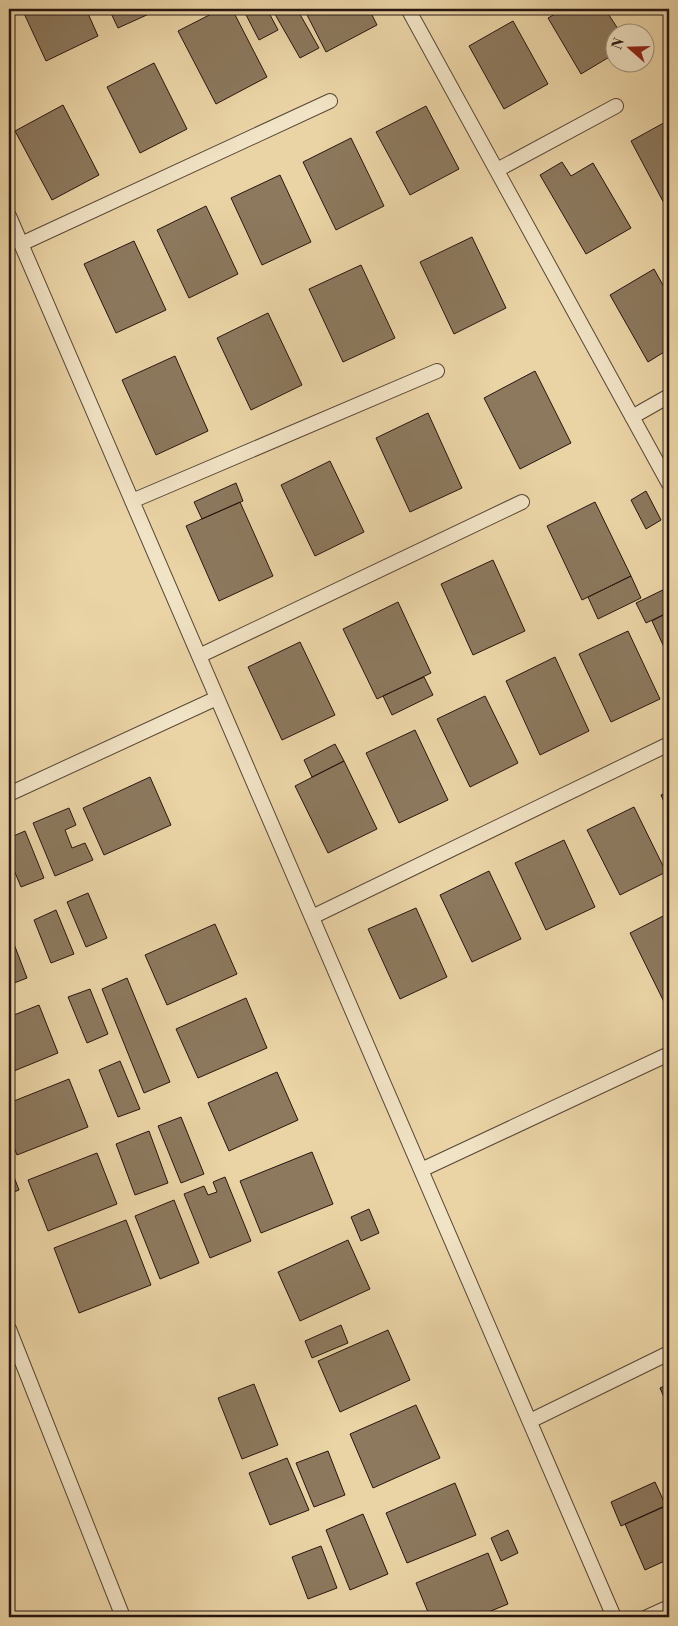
<svg xmlns="http://www.w3.org/2000/svg" width="678" height="1626" font-family="'Libre Bodoni',serif">
  <style>
    .building { fill: #8c795e; stroke: #271610 }
    .lines { fill: none; stroke-linecap: round; stroke-linejoin: round }
    .lane-casing { stroke: #584636; stroke-width: 16 }
    .lane { stroke: #f1e3c5; stroke-width: 14 }
  </style>
  <rect width="100%" height="100%" fill="#ead4a6"/>
  <filter id="stains"><feTurbulence type="fractalNoise" baseFrequency=".004" numOctaves="4"/><feColorMatrix values="0 0 0 0 .2 0 0 0 0 .09 0 0 0 0 .02 0 0 0 .5 -.17"/></filter>
  <radialGradient id="worn" r=".72"><stop offset=".6" stop-color="#630" stop-opacity="0"/><stop offset="1" stop-color="#630" stop-opacity=".3"/></radialGradient>
  <path class="building" d="M22,9h64l12,27 -52,25z
    M109,9h51l-42,19z
    M221,9h11l35,68 -51,27 -38,-73z
    M243,9h24l11,21 -19,10z
    M272,9h25l22,39 -19,10z
    M304,9h65l8,16 -51,27z
    M543,9h14l-10,6z
    M564,9h41l15,23h-4v21l-35,21 -33,-56z
    M513,21l35,63 -44,25 -35,-63z
    M154,63l33,66 -47,24 -33,-66z
    M63,105l36,70 -47,25 -37,-69z
    M426,106l33,63 -49,26 -34,-63z
    M669,120v85l-3,2 -35,-66z
    M351,138l33,68 -48,24 -33,-68z
    M562,162l9,14 22,-13 38,65 -45,26 -46,-79z
    M280,175l31,67 -49,23 -31,-67z
    M206,206l32,68 -49,24 -32,-68z
    M472,237l34,71 -52,26 -34,-72z
    M134,241l32,69 -50,23 -32,-69z
    M361,265l34,73 -52,24 -34,-73z
    M654,269l15,27v53l-21,13 -38,-67z
    M268,313l34,72 -51,25 -34,-72z
    M175,356l33,75 -52,24 -34,-75z
    M535,371l36,72 -51,26 -36,-71z
    M428,413l34,75 -52,24 -34,-74z
    M330,461l34,71 -49,24 -34,-71z
    M236,483l7,18 -41,18 -8,-17z
    M646,491l15,29 -15,9 -15,-29z
    M240,502l33,74 -54,25 -33,-75z
    M595,502l36,74 -49,24 -35,-74z
    M493,560l32,71 -52,24 -32,-71z
    M631,576l10,22 -43,21 -10,-22z
    M669,587v25l-23,11 -10,-20z
    M398,602l33,71 -54,26 -34,-70z
    M669,612v46l-17,-37z
    M628,631l32,68 -49,23 -32,-68z
    M300,642l35,73 -53,25 -34,-73z
    M555,657l34,74 -49,24 -34,-74z
    M424,677l9,18 -41,20 -9,-19z
    M485,696l33,67 -48,24 -33,-68z
    M415,730l33,70 -49,23 -33,-70z
    M335,744l9,17 -32,16 -8,-17z
    M344,761l33,68 -49,24 -33,-67z
    M150,777l21,48 -67,30 -21,-47z
    M669,791v22l-8,-18z
    M634,807l32,65 -46,23 -33,-65z
    M69,808l7,17 -11,5 7,18 13,-5 8,17 -38,16 -22,-53z
    M25,831l19,47 -23,9 -12,-29v-20z
    M564,840l31,67 -49,23 -31,-67z
    M489,871l32,68 -49,23 -32,-67z
    M88,893l19,45 -21,9 -19,-45z
    M416,908l31,69 -47,22 -32,-70z
    M56,910l18,44 -23,9 -17,-43z
    M669,913v91l-3,2 -36,-73z
    M215,924l22,50 -70,31 -22,-50z
    M9,931l18,47 -18,7z
    M127,978l43,104 -26,11 -42,-104z
    M90,989l18,45 -21,9 -19,-46z
    M246,998l21,50 -69,30 -22,-49z
    M39,1005l19,48 -49,20v-56z
    M120,1061l20,48 -22,8 -19,-47z
    M277,1072l21,48 -69,31 -21,-48z
    M69,1079l19,48 -71,28 -8,-21v-31z
    M181,1117l23,57 -23,9 -23,-57z
    M149,1131l19,52 -33,12 -19,-51z
    M312,1152l21,52 -72,29 -21,-52z
    M97,1153l20,51 -69,27 -20,-51z
    M9,1164l10,26 -10,4z
    M225,1177l26,64 -41,17 -26,-64 20,-8 4,9 9,-3 -4,-10z
    M174,1200l25,63 -39,16 -25,-63z
    M369,1209l10,24 -18,8 -10,-24z
    M126,1220l25,65 -72,28 -25,-65z
    M348,1240l22,49 -70,32 -22,-49z
    M341,1325l7,18 -36,15 -7,-17z
    M388,1330l22,50 -70,32 -22,-51z
    M254,1384l24,61 -36,14 -24,-61z
    M669,1384v25l-9,-21z
    M416,1405l24,53 -67,30 -23,-54z
    M328,1451l17,44 -31,12 -18,-44z
    M287,1458l22,52 -39,15 -21,-52z
    M655,1482l11,24 -45,20 -10,-24z
    M455,1483l21,52 -69,28 -21,-50z
    M669,1504v55l-24,11 -20,-46z
    M363,1514l25,60 -38,16 -24,-60z
    M508,1530l10,23 -17,8 -10,-23z
    M321,1546l16,42 -29,11 -16,-42z
    M488,1553l20,51 -32,13h-46l-14,-34z"/>
  <g class="lines">
    <defs>
      <path id="lane" d="M408,9l261,475
        M497,170l119,-64
        M9,216l605,1401
        M21,244l309,-143
        M632,417l37,-21
        M132,501l305,-130
        M199,656l323,-154
        M9,794l208,-96
        M312,917l357,-173
        M421,1170l248,-116
        M9,1329l114,288
        M530,1421l139,-68
        M647,1617l22,-10"/>
    </defs>
    <use href="#lane" class="lane-casing"/>
    <use href="#lane" class="lane"/>
  </g>
  <rect width="678" height="1626" fill="none" stroke="#ead4a6" stroke-width="30"/>
  <rect x="10" y="10" width="658" height="1606" fill="none" stroke="#271610" stroke-width="2.5"/>
  <rect x="15" y="15" width="648" height="1596" fill="none" stroke="#271610"/>
  <g transform="translate(630 48) rotate(290)"><circle r="24" fill="#f1e3c5" stroke="#a0917d"/>
  <path d="M0-4L9 19L0 12L-9 19Z" fill="#8f2418"/>
  <text y="-8" font-size="14" font-weight="bold" text-anchor="middle" fill="#271610">N</text>
  </g>
  <rect width="100%" height="100%" filter="url(#stains)"/>
  <rect width="100%" height="100%" fill="url(#worn)"/>
</svg>
